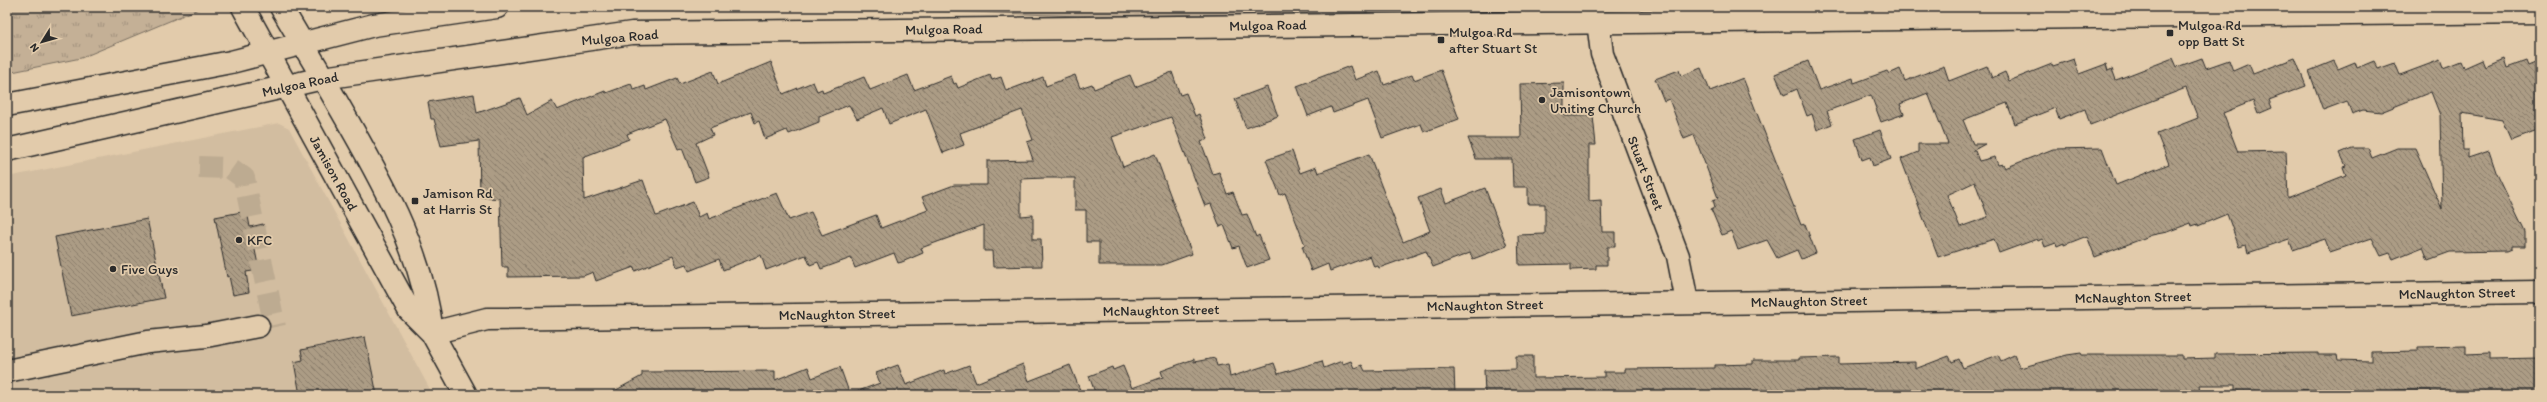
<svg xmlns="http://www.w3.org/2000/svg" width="2547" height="402" font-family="Itim,sans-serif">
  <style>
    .built { fill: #d2bda0 }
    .green { fill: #c4b096; stroke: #786e60 }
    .park { fill: url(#park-tufts); stroke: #786e60 }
    .building { fill: url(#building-back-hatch); stroke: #2b2b2b; fill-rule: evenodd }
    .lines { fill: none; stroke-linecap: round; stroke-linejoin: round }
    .minor-tunnel { stroke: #bdab91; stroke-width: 22; stroke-dasharray: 22 11; stroke-linecap: butt }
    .minor-casing { stroke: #2b2b2b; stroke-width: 25 }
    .major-casing { stroke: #2b2b2b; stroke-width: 25 }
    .minor { stroke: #e2cbab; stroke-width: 22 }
    .major { stroke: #e2cbab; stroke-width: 22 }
    .poi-dot { fill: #2b2b2b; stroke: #e2cbab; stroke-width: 1.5 }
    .labels { text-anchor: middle; stroke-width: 3.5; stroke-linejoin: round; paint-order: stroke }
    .street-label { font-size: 14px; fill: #2b2b2b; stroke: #e2cbab }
    .poi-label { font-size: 14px; fill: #2b2b2b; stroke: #e2cbab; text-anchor: start }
  </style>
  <defs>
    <pattern id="park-tufts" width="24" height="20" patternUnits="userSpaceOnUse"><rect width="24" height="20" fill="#c4b096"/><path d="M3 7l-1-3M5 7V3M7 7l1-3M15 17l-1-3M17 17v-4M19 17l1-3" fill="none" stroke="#9f8f7b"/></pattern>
    <pattern id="building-back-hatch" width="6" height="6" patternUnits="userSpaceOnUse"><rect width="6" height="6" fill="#ac9c85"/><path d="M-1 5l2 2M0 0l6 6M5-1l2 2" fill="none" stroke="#8c7f6d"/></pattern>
  </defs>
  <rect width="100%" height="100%" fill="#e2cbab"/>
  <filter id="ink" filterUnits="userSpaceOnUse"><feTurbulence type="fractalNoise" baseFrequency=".025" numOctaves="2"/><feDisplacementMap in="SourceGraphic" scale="8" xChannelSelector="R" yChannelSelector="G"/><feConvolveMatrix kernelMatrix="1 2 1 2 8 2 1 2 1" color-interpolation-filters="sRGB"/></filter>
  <g filter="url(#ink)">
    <path class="built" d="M279,123l10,5 144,267h-426v-218z"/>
    <path class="green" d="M909,7h501l1,6 -332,3 -162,-6z"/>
    <path class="park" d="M7,7h196l-122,51 -74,15z"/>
    <path class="building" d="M2173,58l4,9 25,-9 4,10 23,-8 4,11 16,-7 4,10 42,-16 11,28 -37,14 3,8 -14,6 -5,-13 -30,12 15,39 48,-1 2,47 58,-23 -3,-8 3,-1 -6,-13 12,-5h16l4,10 25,-10h18l27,61 -2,-94 -9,-23 -50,20 -18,-2 -11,4 -5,-13 -24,9 -14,-39 25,-10 4,8 17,-7 2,6 17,-7 4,8 17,-6 5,12 40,-15 3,8 18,-7 3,7 18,-8 3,7 19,-8 3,9 19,-7 2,5 12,-5v68l-29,11 -9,-20 -40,-7 1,37h5v8l21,-7 7,21 29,60v14h-13v3l-5,2 -57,1 -22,8 -5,-13 -30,12 -3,-6 -9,3 -9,-18 -42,14 -5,-13 -32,11 -4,-11 -41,14 -2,-8 -7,2 -12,-33 -29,12v-2l-6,2 -1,-3 -24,9 -15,3 -57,22 -8,-21 -23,9v-2l-7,3 -1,-3 -11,4 -3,-8 -4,2 -1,-2 -38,14 -5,-14 -56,18 -37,-98 17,-7v-8h30l-20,-51 -28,11 4,10 -23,8 -10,-27 -44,16 5,13 -15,6 -5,-16 -5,2 -10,-27 -13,6 -9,-21 33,-13 11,29 34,-12 1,5 33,-12 2,3 11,-5 5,12 39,-15 5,15 38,-15 5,12 13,-6 4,9 43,-17 1,2 21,-7 5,15 27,-10 2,7 4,-2 4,11zM2186,88l12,30 -41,16 12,30 -53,21 -14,-37 -49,1 -48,19 -2,-4 -5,1 -3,-8 -16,4 -4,-10h-3l13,-7h-12l-10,-24 44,-17 8,21 40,-16 4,11 26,-10 5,16zM1975,182l13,35 -28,10 -13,-32z
      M771,62l12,32 30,-12 4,9 5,-2 1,4 41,-16 6,13 38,-15 6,15 37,-14 3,8 2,-1 2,5 32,-13 2,5 9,-3 5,14 37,-14 3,9 29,-11 5,13 12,-4 2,5 36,-14 5,12 37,-15 8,23 6,-2 9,23 4,-2 9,25 -7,3 12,32 6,-2 8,22 6,-2 9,23 5,-1 9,23 3,-2 10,25 -22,8 -8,-22 -6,2 -9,-23 -4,2 -9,-23 -6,2 -34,-89 -59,20 11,30 32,-13 37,100 -30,11h-63v-23h-13v-32h-11v-32h-30l-24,1v37l12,-1v24h8l1,27 -49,1 -1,-16h-8v-26l-63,23 2,5 -21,9 -4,1 -4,-10 -39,15 -4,-10 -30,11 -3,-7 -8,3 -4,-10 -40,15 -5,-15 -38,15 -4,-11 -30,12 -3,-7 -9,3 -4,-11 -38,15 -1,-4 -38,14 -3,-9 -10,4 -75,1v-10h-6l-2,-68 -20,-2 -1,-56 -38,5 -7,-27h-3l-3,-17 46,-8 3,19 43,-15 7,17 25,-14 5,9 48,-19 1,2 25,-9 3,6 11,-4 1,4 31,-12 3,6 33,-13 5,13zM849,105l8,14 26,-11 6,16 37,-15 17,44 21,-8 -4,-12 62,-23 11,30 -6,2 6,18 -46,1v24h-33l-32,12 6,13 -47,18 -5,-13 -54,20 -11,-23 -22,8 -12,-27 -68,26 -2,-6 -8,4 -6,-15 -37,14 -13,-36 -59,20 -1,-43 46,-18 -2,-5 38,-15 13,30 4,-1 13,34 14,-5 -13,-34 17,-8 -3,-7 41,-16 4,11 4,-2 6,18 22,-9 2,4 30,-12v-5z
      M1350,66l5,14 24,-9 5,14 28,-10 2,5 27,-10 18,49 -35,13 -3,-8 -39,14 -14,-38 -35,13 -2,-6 -23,9 -11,-30z
      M1701,68l9,23 33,-13 58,147 4,-1 11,29 -15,6 -4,-9 -20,8 -10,-18 -29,10 -7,-19 -9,4 -11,-26 4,-2 -2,-7 5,-2 -24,-63 -10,4 -15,-40 -5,2 -9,-22 24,-9 2,6z
      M1564,83v33h29l3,29h-7v56l12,-1 1,32h13v15h-8v18h-11v4l-25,1v-6l-52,1 -1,-30 27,-1v-30h-17v-17h-15l-1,-28h-36l-8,-21h53l-1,-54z
      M1267,87l11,29 -32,12 -11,-29z
      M1880,130l11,29 -18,7 -3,-9 -8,3 -7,-21z
      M1292,151l8,22 16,-6 2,6 51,-19 34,88 27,-11 -12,-33 23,-9 5,14 39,-15 22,58 -34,13 -3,-6 -37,14 -7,-16 -47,17 -1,-2 -4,1 -4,-11 -40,15 -2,-7 -17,7 -9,-25 3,-1 -20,-52 -5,2 -14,-35z
      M247,211l3,16 13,-3 4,18 -13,3 5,25 -13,2 3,20 -16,3 -4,-19 -2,1 -12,-60z
      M147,219l17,79 -93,18 -16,-79z
      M365,337l12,58h-77l-6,-33 9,-2 -2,-10z
      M2466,346v8l24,-1v6l50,-1v37h-109v-5h-36v5h-56v-5h-37v5h-39v-3h-28v-7h-36l1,10h-54v-2l-68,2h-593l-1,-25 32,-1v-13h17v22l71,-1v-5h21v-3l90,-1v-3l38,-1v-4h46v-2l40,-1v7l76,-2v7l34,-13 3,6 7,-3 4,9 35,-13 3,6 13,-6 6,13 47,-13 14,-2 1,2h100v4l33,-1v-4l103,-1v2h19l1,5 33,1v-9l47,-1v-4z
      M1215,358l2,8 11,-2 2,13 44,-14 4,11 44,-13 2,7 18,-7 1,3 8,-3 3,7 8,-3 3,6 89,-2 1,26h-72l-1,-6 -16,6h-270l-7,-19 23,-9 1,3 10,-4 9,22 31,-11 -2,-6 33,-12v3z
      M1023,364l6,17 41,-16 12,30 -229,-2 27,-10 -4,-10 22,-8 8,20 38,-15 1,4 24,-9 7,18z
      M808,367l4,11 28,-11 10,28h-243l35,-19v-4l133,-1v9z"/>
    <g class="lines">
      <path class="minor-tunnel" d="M199,167l31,1 14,10 31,149"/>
      <defs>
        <path id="minor" d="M1598,21l4,33 76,202 9,46
          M323,78c45,79 99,163 109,255
          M287,87l122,223 23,23 34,62
          M432,333l55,-14 2053,-27
          M7,371l141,-29 58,-6 52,-10"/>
        <path id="major" d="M243,7l44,80
          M281,7l42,71
          M7,105l224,-43 143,-37 123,-18
          M7,150l316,-72 309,-45 1908,-21"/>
      </defs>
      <use href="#minor" class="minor-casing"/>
      <use href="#major" class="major-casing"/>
      <use href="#minor" class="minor"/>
      <use href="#major" class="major"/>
    </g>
  </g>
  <g class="poi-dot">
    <rect x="2166" y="29" width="8" height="8" rx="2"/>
    <rect x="1437" y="36" width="8" height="8" rx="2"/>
    <circle cx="1542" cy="100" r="4"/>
    <rect x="411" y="197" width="8" height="8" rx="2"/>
    <circle cx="239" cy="240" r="4"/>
    <circle cx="113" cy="269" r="4"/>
  </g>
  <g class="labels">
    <g class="street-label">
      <text transform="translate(1268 25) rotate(-1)" y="5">Mulgoa Road</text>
      <text transform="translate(944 29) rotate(-1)" y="5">Mulgoa Road</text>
      <text transform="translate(620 37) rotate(-5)" y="5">Mulgoa Road</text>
      <text transform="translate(300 84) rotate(-12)" y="5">Mulgoa Road</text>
      <text transform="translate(334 173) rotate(61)" y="5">Jamison Road</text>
      <text transform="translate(1646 173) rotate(69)" y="5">Stuart Street</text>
      <text transform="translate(2457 293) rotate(-1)" y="5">McNaughton Street</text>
      <text transform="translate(2133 297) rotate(-1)" y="5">McNaughton Street</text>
      <text transform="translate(1809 301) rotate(-1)" y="5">McNaughton Street</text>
      <text transform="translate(1485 305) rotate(-1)" y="5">McNaughton Street</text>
      <text transform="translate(1161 310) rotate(-1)" y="5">McNaughton Street</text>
      <text transform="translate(837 314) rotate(-1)" y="5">McNaughton Street</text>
    </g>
    <g class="poi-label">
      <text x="2178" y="30">Mulgoa Rd<tspan x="2178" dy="16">opp Batt St</tspan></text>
      <text x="1449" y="37">Mulgoa Rd<tspan x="1449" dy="16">after Stuart St</tspan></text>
      <text x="1550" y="97">Jamisontown<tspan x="1550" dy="16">Uniting Church</tspan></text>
      <text x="423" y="198">Jamison Rd<tspan x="423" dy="16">at Harris St</tspan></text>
      <text x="247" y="245">KFC</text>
      <text x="121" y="274">Five Guys</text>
    </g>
  </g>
  <rect width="2547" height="402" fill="none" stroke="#e2cbab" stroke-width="24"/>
  <rect x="12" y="12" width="2523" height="378" fill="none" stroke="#2b2b2b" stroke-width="1.5" filter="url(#ink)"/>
  <g transform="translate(42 42) rotate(233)" stroke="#e2cbab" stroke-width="3" paint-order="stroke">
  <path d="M0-3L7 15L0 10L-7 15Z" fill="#2b2b2b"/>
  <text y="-6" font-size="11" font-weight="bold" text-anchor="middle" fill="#2b2b2b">N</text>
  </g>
</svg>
